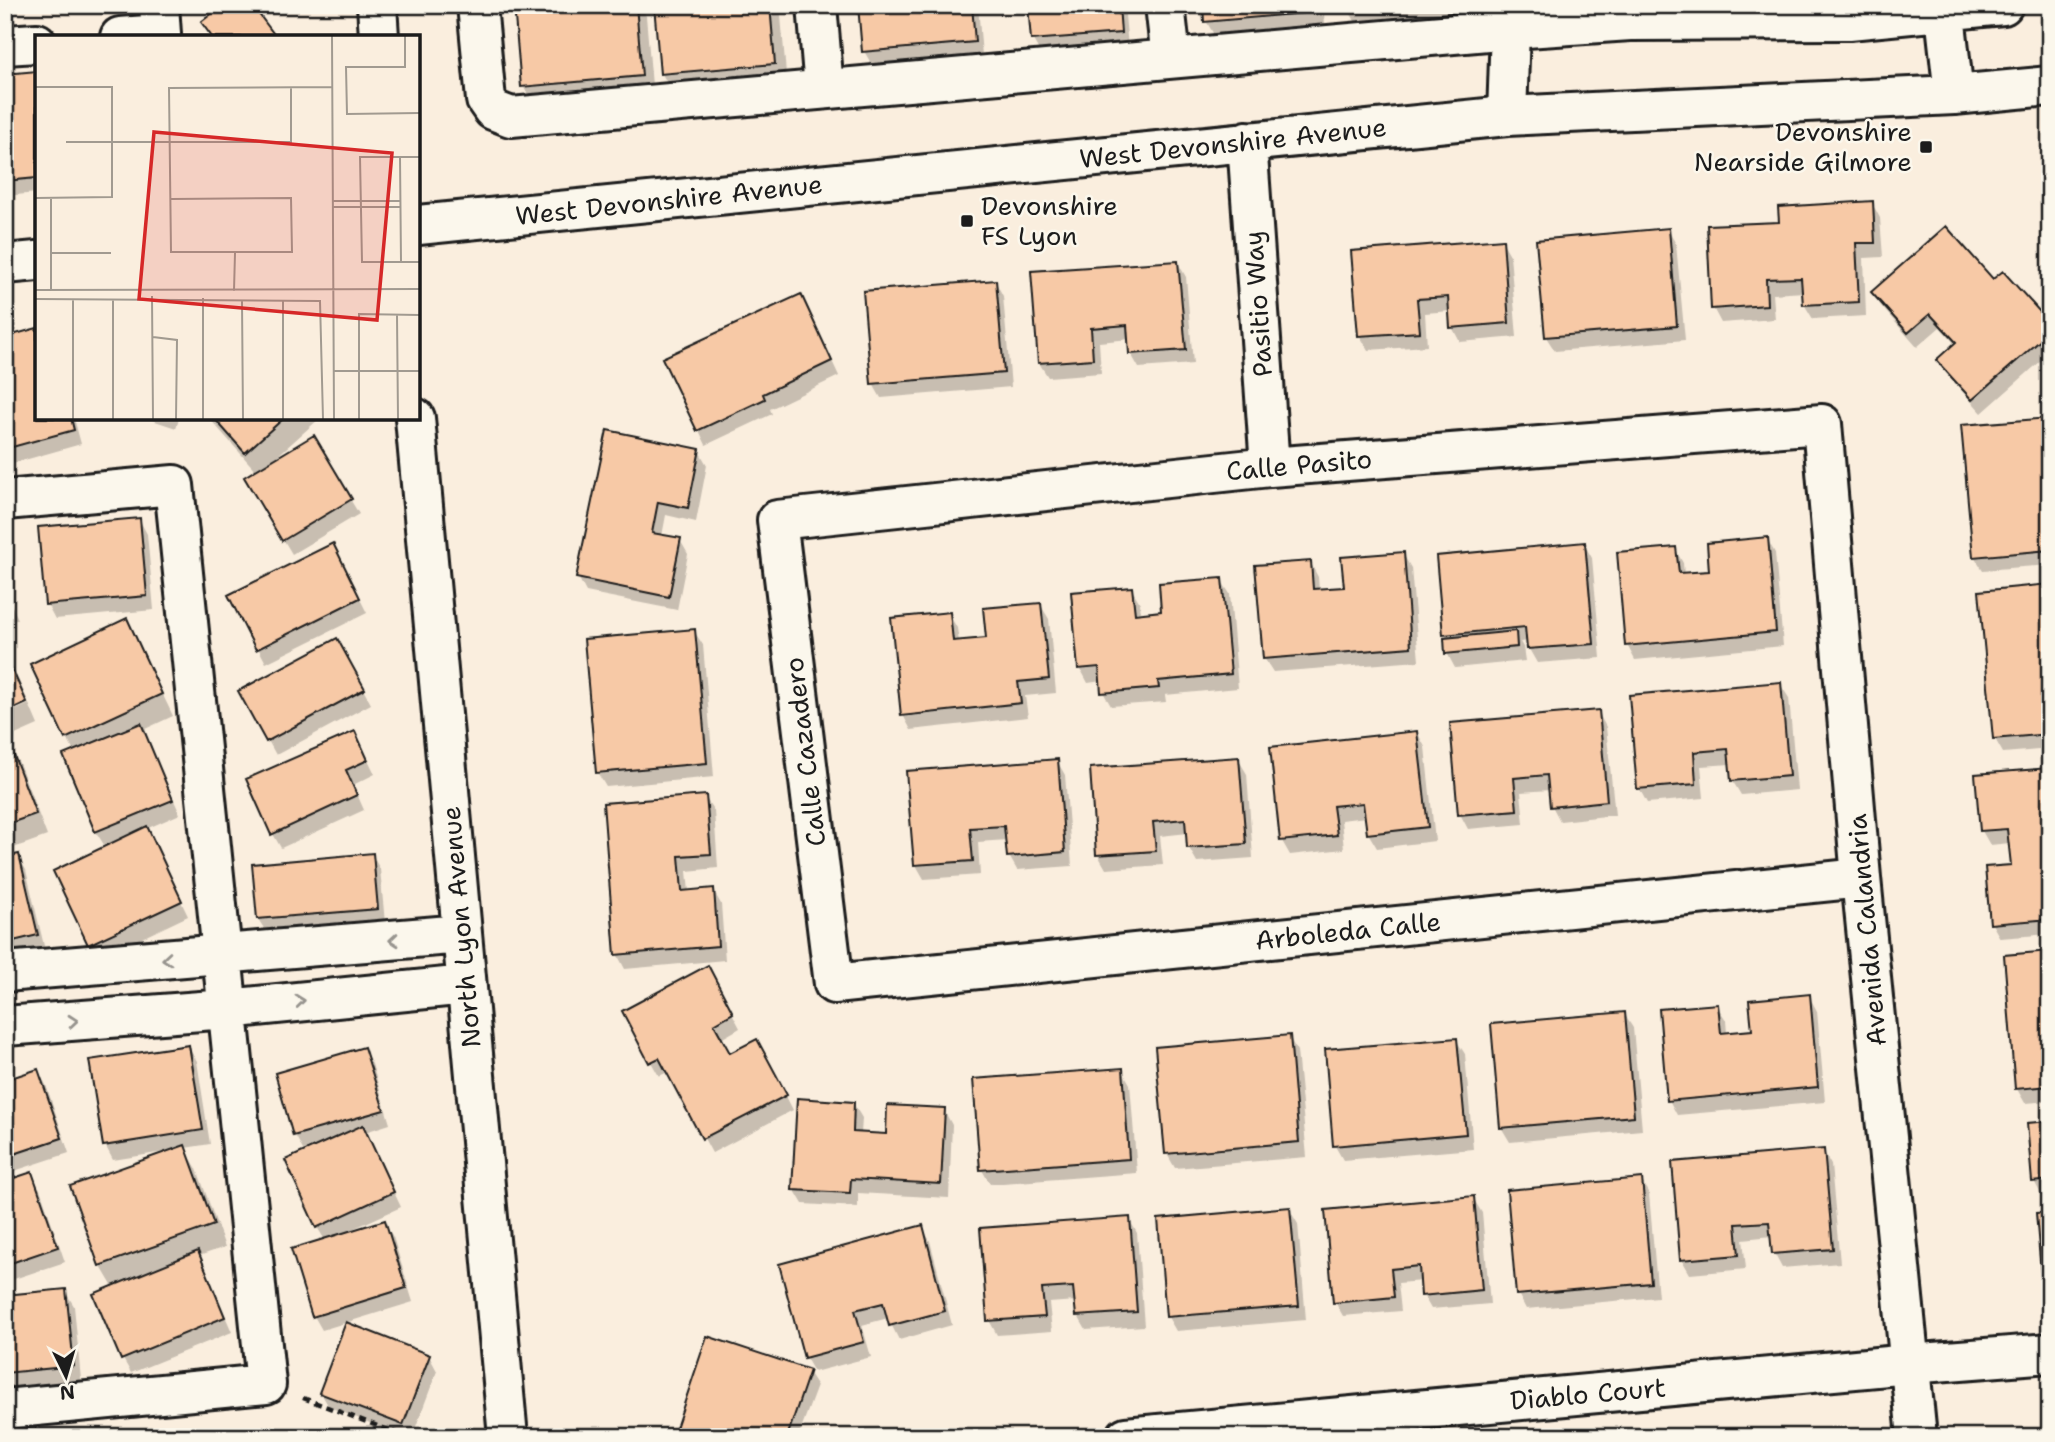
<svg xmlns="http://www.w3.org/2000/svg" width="2055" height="1442" font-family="'Shantell Sans',sans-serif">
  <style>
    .shadow { fill: #0003 }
    .building { fill: #f7c9a6; stroke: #1c1c1c; stroke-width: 2 }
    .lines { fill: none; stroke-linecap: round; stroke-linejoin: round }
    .minor-casing { stroke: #1c1c1c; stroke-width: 44 }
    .path { stroke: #1c1c1c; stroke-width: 4.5; stroke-dasharray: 7 5; stroke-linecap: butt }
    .minor { stroke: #fbf7ec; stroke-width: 38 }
    .oneway { stroke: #97948e }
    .poi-dot { fill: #1c1c1c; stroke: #fbf7ec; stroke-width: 2.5 }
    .labels { text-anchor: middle; stroke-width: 5; stroke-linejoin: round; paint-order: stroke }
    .poi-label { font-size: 26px; fill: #1c1c1c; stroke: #fbf7ec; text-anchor: end }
    .street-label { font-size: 26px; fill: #1c1c1c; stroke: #fbf7ec }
    .inset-road { fill: none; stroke: #a19a90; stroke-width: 2 }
    .view { fill: #d62828; fill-opacity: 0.15; stroke: #d62828; stroke-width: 3.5 }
    .inset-edge { fill: none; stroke: #1c1c1c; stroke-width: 3.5 }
  </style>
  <rect width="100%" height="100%" fill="#faeede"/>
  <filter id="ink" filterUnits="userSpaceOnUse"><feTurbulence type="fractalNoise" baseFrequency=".0143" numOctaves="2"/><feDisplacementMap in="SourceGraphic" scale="14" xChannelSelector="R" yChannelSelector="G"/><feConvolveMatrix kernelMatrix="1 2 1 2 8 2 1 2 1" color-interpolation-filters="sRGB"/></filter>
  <g filter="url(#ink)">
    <path class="shadow" d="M516,5h124l6,11 7,81 -118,10 -12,-21z
      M656,5h124l7,80 -113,10 -12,-21z
      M860,5h118l4,51 -110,9 -8,-14z
      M1030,5h94l4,42 -87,7 -8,-14z
      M1205,5h118l3,28 -107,10 -13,-22z
      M1346,5h129l1,14 -95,9 -3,-7 -22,2z
      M37,73v120l-32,3v-120z
      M1872,203l8,15 3,39 -19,1 2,58 -53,3 -9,-15v-12l-31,2 2,25 -54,4 -8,-15 67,-85z
      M1668,230l8,14 9,96 -130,11 -9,-14z
      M1502,241l8,14 7,82 -57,5 -8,-15 -1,-16 -26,2 2,33 -59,4 -8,-14 -7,-84z
      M1178,263l8,14 7,87 -54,4 -8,-14 -1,-15 -31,3 2,31 -53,4 -9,-14z
      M995,281l8,15 8,91 -130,11 -8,-14z
      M1993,282l57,44v27l-68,60 -35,-39 -9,-14 18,-15 -16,-18 -23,20 -35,-40 -9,-14z
      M809,311l30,65 -69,33 2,5 -66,31 -41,-86z
      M37,418h37l7,26 -67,19 -9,-16z
      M146,418h33l-3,10z
      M209,418h111l-45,40 1,2 37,-22 46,76 -67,40 -46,-77 10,-6z
      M2050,419v146l-67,5 -9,-14z
      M699,451l8,14 -11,57 -30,-7 -4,21 18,4 8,14 -11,56 -91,-18 -8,-15z
      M139,519l8,15 7,76 -99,9 -8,-15z
      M1767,539l8,14 8,93 -148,14 -8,-15 48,-96 8,14 1,12 27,-3z
      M1584,544l8,14 9,100 -64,5 -8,-14 -1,-8 -8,1 3,5 2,14 -70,7 -8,-15v-14l-2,-5z
      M1403,554l8,14 8,93 -146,11 -9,-14 46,-96 8,15 1,14 27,-2z
      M340,559l27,54 -101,50 -35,-67z
      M1221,580l9,14 8,94 -73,7 1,7 -55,4 -8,-14 -1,-11 -14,2 -8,-15 51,-80 9,15 1,12 22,-2z
      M2050,586v163l-47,4 -8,-14z
      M5,591l13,28 -13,5z
      M1040,604l9,15 7,74 -31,3 3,21 -117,13 -8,-15 46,-101 8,14 2,14 29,-3z
      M127,621l46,95 -30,14 37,84 -34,15 42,87 -90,43 -8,-15 16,-96 -10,-16 -31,-76 9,-4 -7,-14z
      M694,631l9,14 11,132 -108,10 -9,-15z
      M336,640l35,64 -95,51 -35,-64z
      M5,651l23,50 -23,10z
      M1780,684l9,14 8,92 -56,5 -9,-15 -1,-16 -30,2 3,32 -57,5 -8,-15z
      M29,704l9,21 -32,14 13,24 28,73 -42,15v-136z
      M1598,712l8,15 9,88 -55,6 -8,-15 -2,-16 -29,2 3,32 -56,5 -8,-15z
      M1417,732l8,15 10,94 -58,7 -9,-15 -2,-16 -25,3 3,29 -54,6 -8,-14 -10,-92z
      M362,747l13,27 -22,11 11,25 -83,38 -8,-14z
      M1238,759l9,15 6,84 -56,4 -8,-14 -1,-15 -28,3 3,29 -57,4 -8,-14z
      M1057,761l8,14 7,91 -55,4 -8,-14 -2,-16 -29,2 2,33 -56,4 -8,-14z
      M2050,769v165l-50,4 -8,-14 20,-58 -2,-23 -20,2 -8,-14z
      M705,797l9,14 4,57 -31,3 2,21 24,-2 8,14 4,56 -100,9 -8,-15z
      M372,855l8,14 5,54 -118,10 -9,-14z
      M18,856l8,14 19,80 -40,9v-100z
      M2050,953v148l-25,2 -8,-14z
      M716,982l24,46 -19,11 9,16h35l28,55 -81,43 -44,-81 -9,4 -8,-14z
      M1809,996l8,15 8,91 -148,13 -8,-15 48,-94 9,14 1,14 27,-2z
      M1624,1014l9,14 9,102 -132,12 -9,-15z
      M1289,1037l8,14 10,106 -132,11 -8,-14z
      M1456,1040l9,14 8,95 -130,11 -8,-14z
      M188,1047l9,14 13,83 -25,4 12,21 28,78 -26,9 33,76 -101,41 -8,-14 -10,-72 -13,-22 70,-114 -57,9 -8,-15z
      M364,1049l8,15 18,60 -25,8 36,75 -53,24 1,2 35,-11 9,15 20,65 -91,28 -8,-14 11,-76 -8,-13 -5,-77 -1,-3 -8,3 -8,-15z
      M1122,1070l8,14 7,89 -147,11 -8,-14z
      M38,1071l8,14 23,68 -64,21v-92z
      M853,1103l9,15 -1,16 26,1 57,-25 8,15 -3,73 -91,-5v14l-55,-3 -9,-15z
      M2050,1123v72l-8,1 -8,-15z
      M1823,1151l8,14 9,98 -58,5 -8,-15 -2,-17 -29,3 3,30 -56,5 -8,-14z
      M31,1174l9,15 25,73 -60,20v-99z
      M1641,1180l8,14 9,103 -132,12 -8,-15z
      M1473,1198l9,15 8,91 -59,5 -8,-14 -1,-14 -24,2 3,28 -58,5 -8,-14z
      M1289,1209l9,15 8,96 -130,11 -8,-14z
      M2050,1214v70l-7,-11z
      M1129,1219l8,14 7,93 -58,4 -8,-14 -2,-15 -27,2 3,28 -55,4 -8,-15z
      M922,1227l8,14 22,84 -53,15 -11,-22 -26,7 9,32 -57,15 -8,-14 -25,-93z
      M65,1291l9,15 7,74 -76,8v-91z
      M429,1356l8,15 -25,66h-6l-77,-30 -8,-14z
      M808,1372l9,14 -19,51h-123z"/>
    <path class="building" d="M223,5h29l24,32h-64l-11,-15z
      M514,5h122l6,71 -121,11z
      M654,5h116l5,59 -115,10z
      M858,5h114l3,37 -113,10z
      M1028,5h91l2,28 -90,7z
      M1203,5h111l1,7 -111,10z
      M37,71v107l-32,3v-107z
      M1873,201l2,42h-19l3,59 -56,3 -2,-27 -35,1 1,26 -56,4 -4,-84 72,-3 -1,-15z
      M1946,226l47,53 10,-8 47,52v9l-78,68 -36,-40 20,-18 -26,-28 -22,19 -37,-41z
      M1669,228l8,98 -132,11 -9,-97z
      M1503,239l6,84 -59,5 -2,-31 -31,2 3,33 -62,4 -7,-85z
      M1178,261l8,89 -57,4 -2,-29 -36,3 2,31 -55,4 -7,-92z
      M996,280l8,93 -133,11 -8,-93z
      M801,294l31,67 -69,33 2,5 -68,32 -35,-73z
      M37,328v90h34l3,12 -69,19v-112z
      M214,418h70l-39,35z
      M2050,418v132l-77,7 -12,-132z
      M607,430l93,19 -12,59 -30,-6 -6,31 29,5 -12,59 -93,-19z
      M314,435l38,64 -70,42 -38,-64z
      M140,518l7,78 -102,9 -7,-78z
      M1768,537l8,95 -151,14 -8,-94 59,-5 3,26 30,-2 -2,-28z
      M1585,542l9,102 -67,5 -2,-22 -82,8 -7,-79z
      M333,543l27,55 -104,52 -28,-55z
      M1404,552l7,95 -148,12 -8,-94 56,-4 2,28 31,-2 -3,-30z
      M1222,578l9,96 -73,7 1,7 -58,5 -2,-26 -21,2 -7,-77 61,-5 3,27 26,-3 -2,-28z
      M2050,584v150l-57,5 -14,-148z
      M1041,603l8,76 -31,3 3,21 -120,13 -10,-98 59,-6 3,29 33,-3 -3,-30z
      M127,618l35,76 -97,45 -35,-75z
      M695,629l12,134 -111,10 -12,-134z
      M1516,631l1,16 -72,7 -1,-16z
      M337,638l28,51 -99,53 -28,-51z
      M5,653l22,50 -22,10z
      M1781,682l8,94 -58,5 -3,-32 -34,3 2,32 -59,5 -8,-94z
      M1599,710l8,91 -57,6 -3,-32 -33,3 3,32 -59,5 -8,-92z
      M141,723l32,77 -78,32 -32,-77z
      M355,731l13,29 -22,10 11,25 -86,40 -25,-56z
      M1417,731l11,96 -61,7 -4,-31 -30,3 4,29 -57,6 -10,-94z
      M5,740h3l28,74 -31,11z
      M1239,757l7,87 -59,4 -2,-29 -32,3 3,29 -60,4 -6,-87z
      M1058,759l7,93 -58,5 -3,-31 -34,2 3,33 -59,4 -8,-94z
      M2050,768v151l-60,5 -5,-57 26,-2 -4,-36 -27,2 -5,-57z
      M706,795l5,59 -32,2 3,35 32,-3 4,58 -103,9 -12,-152z
      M147,826l35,75 -94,44 -35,-74z
      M373,853l5,56 -121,10 -5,-55z
      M19,854l19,81 -33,8v-86z
      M2050,951v135l-35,3 -11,-134z
      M708,965l25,48 -19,11 16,29 27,-14 30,56 -85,44 -43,-81 -10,5 -27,-52z
      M1810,994l8,93 -151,14 -8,-92 59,-5 3,29 31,-3 -3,-30z
      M1625,1012l9,104 -134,12 -9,-104z
      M1290,1035l9,107 -134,12 -10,-107z
      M1457,1038l9,96 -133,12 -8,-97z
      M189,1045l14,85 -100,16 -14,-86z
      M364,1047l20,63 -91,26 -18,-63z
      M1123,1068l6,91 -149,11 -7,-91z
      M38,1069l24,69 -57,19v-77z
      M797,1098l57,4 -1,30 33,2 1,-29 58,3 -4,76 -90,-5 -1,14 -58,-3z
      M2050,1121v59l-18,2 -5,-59z
      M363,1125l31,67 -78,36 -31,-68z
      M185,1145l29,80 -115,41 -29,-80z
      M1824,1149l9,100 -61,5 -3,-32 -33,2 3,31 -59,5 -8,-98z
      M32,1172l26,75 -53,18v-84z
      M1642,1178l9,105 -135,12 -9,-105z
      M1474,1196l8,94 -61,6 -2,-30 -28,3 3,28 -61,6 -8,-93z
      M1290,1207l9,99 -133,11 -8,-98z
      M2050,1212v60l-9,1 -5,-60z
      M1130,1217l7,95 -61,4 -3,-29 -31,2 3,28 -58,4 -7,-93z
      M385,1220l21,68 -94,29 -21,-68z
      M923,1225l22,86 -56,15 -6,-23 -28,7 9,32 -60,16 -25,-94z
      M198,1251l27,66 -104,43 -28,-66z
      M66,1289l8,77 -69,7v-78z
      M346,1322l84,33 -27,70 -84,-32z
      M707,1336l103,34 -23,67h-114z"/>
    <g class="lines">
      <defs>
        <path id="minor" d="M377,5l2,32
          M477,5l9,95 7,10 18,7 999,-88 120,-8 219,-1 154,-15
          M817,5l7,84
          M1165,5l6,53
          M1944,5l10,90
          M120,37l41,-3 -2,-29
          M5,45l32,-2
          M1507,116l3,-87 -2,-24
          M1247,141l23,326
          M418,225l1089,-109 447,-21 96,-9
          M5,264l32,-3
          M415,418l93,1019
          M5,500l169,-15 92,899 -261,25
          M1861,878l-1027,106 -57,-464 493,-53 552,-43 39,454 56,559
          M5,972l457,-38
          M5,1026l222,-17 239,-24
          M1126,1437l783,-73 141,-11"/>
      </defs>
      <use href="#minor" class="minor-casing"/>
      <path class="path" d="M303,1398l104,39"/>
      <use href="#minor" class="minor"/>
    </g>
    <defs><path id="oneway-chevron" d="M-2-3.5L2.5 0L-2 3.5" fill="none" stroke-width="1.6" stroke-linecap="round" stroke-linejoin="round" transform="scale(1.75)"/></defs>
    <g class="oneway">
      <use href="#oneway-chevron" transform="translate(394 940) rotate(175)"/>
      <use href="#oneway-chevron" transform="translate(167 959) rotate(175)"/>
      <use href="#oneway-chevron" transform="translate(300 1001) rotate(-6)"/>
      <use href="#oneway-chevron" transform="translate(73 1021) rotate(-5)"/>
    </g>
  </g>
  <g class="poi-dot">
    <rect x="1919" y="140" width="14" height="14" rx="3.5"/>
    <rect x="960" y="214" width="14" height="14" rx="3.5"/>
  </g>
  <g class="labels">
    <g class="poi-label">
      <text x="1912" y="141">Devonshire<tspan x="1912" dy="30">Nearside Gilmore</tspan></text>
      <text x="981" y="215" text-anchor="start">Devonshire<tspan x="981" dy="30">FS Lyon</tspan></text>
    </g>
    <g class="street-label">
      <text transform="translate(1233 143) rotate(-6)" y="9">West Devonshire Avenue</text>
      <text transform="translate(669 200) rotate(-6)" y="9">West Devonshire Avenue</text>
      <text transform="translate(1258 304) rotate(-94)" y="9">Pasitio Way</text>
      <text transform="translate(1299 465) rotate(-5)" y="9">Calle Pasito</text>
      <text transform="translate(805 752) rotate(-97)" y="9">Calle Cazadero</text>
      <text transform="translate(461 927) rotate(-95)" y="9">North Lyon Avenue</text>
      <text transform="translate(1867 930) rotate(-95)" y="9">Avenida Calandria</text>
      <text transform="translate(1348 931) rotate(-6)" y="9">Arboleda Calle</text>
      <text transform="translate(1588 1394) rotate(-5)" y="9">Diablo Court</text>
    </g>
  </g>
  <g transform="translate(35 35)">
    <rect width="385" height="385" fill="#faeede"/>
    <path class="inset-road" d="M297,1l2,383M370,1v31h-59l1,47 73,-1M0,52h77v110l-77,1M31,107h225v-54M365,122l1,105M385,122h-60l2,105h58M136,164l120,-1 1,54h-121l-2,-164 164,-1M298,166h67M298,172h68M16,218h60M16,254v-92M0,255l385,-1M199,256l1,-38M117,261l1,123M0,264l285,2 3,118M38,264v120M78,264v120M207,266l1,118M248,266v118M362,280l1,104M118,302l24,3 -1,79M299,336h86M168,384v-121M324,384v-105l61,1"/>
    <path class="view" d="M119,97l238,21 -15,167 -238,-21z"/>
    <rect width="385" height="385" class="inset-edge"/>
  </g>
  <rect width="2055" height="1442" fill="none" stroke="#fbf7ec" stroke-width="28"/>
  <rect x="14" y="14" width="2027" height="1414" fill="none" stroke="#1c1c1c" stroke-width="2.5" filter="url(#ink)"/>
  <g transform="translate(66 1376) rotate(175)" stroke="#fbf7ec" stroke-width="5" paint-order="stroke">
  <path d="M0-5L12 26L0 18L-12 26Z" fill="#1c1c1c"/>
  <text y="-10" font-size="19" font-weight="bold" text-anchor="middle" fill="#1c1c1c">N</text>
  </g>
</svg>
